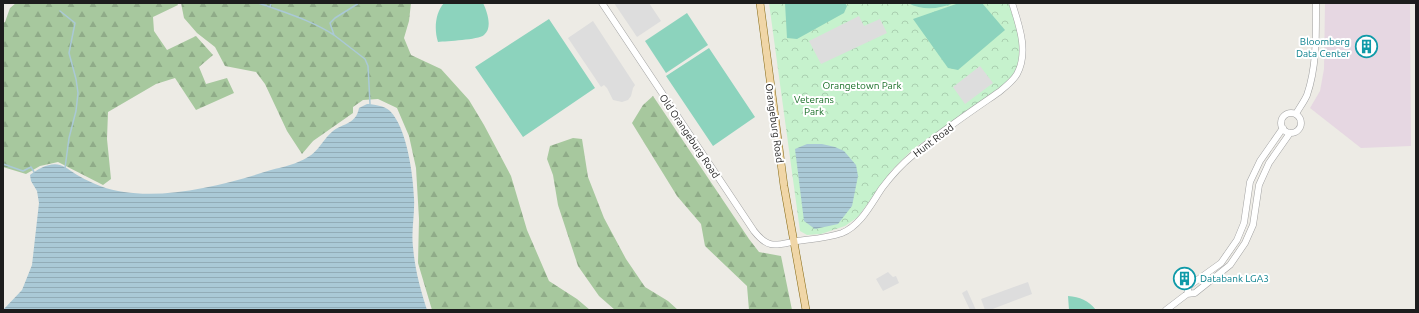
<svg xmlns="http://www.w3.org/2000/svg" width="1419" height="313" font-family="Ubuntu,sans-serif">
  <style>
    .industrial { fill: #e6d7e2 }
    .forest { fill: url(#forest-firs) }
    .park { fill: url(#park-crowns) }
    .pitch { fill: #8cd3bd }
    .parking { fill: #ddd }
    .water { fill: url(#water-rules) }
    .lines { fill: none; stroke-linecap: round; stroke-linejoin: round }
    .stream { stroke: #aac9d6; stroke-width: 1.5 }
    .minor-casing { stroke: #a1a1a1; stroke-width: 7 }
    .major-casing { stroke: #856812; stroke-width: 8 }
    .minor { stroke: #fff; stroke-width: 6 }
    .major { stroke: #f0d6a7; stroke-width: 7 }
    .labels { text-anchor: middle; stroke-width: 4; stroke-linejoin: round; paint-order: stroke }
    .culture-label { font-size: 10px; fill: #0d838f; stroke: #fff; text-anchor: end }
    .park-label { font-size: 10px; fill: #186e26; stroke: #fff }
    .street-label { font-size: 10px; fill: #1d1d1d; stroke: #fff }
  </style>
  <defs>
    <pattern id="forest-firs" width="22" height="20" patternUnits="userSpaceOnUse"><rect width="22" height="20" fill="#a7c89e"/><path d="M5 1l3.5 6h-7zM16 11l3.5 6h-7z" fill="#8fab88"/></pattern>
    <pattern id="park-crowns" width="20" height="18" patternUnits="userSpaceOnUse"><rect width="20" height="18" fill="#c6f2cd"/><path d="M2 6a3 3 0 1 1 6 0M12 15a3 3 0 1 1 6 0" fill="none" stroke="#aacfb0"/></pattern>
    <pattern id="water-rules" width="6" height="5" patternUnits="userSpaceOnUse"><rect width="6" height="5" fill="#aac9d6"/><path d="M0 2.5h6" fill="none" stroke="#92acb7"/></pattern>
  </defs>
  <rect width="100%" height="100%" fill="#edebe5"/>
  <path class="industrial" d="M1325,3h85l1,143 -50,2 -51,-40 10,-17 4,-22z"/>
  <path class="forest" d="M16,3h161l1,2 -25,12 1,14 13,19 29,-14 17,19 -14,12 7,17 21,-6 7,15 -38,17 -21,-32 -19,6 -48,28 -1,27 4,40 -8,6 -45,-23 -18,4 -14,8 -23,-7v-144l2,-1 5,-14z
    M181,3h230l-2,18 -5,17 7,17 30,14 28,31 15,25 27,51 16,54 22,51 28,18 13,11h-158l-14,-47 1,-44 -3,-51 -7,-32 -12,-28 -19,-9 -15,1 -10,7v6l-40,28 -11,13 -15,-23 -22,-47 -9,-12 -31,-6 -10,-19 -18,-14 -13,-15z
    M653,96l96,143 10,13 22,4 11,54h-43l-2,-24 -42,-40 -4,-22 -24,-28 -45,-73 11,-18z
    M573,138l9,1 6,38 16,41 22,41 19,28 23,14 10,9h-63l-16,-14 -21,-30 -20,-61 -5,-30 -6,-16 3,-13z"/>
  <path class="park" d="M769,3h240c7,21 15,42 8,65 -1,5 -7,10 -10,15l-94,66 -22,22 -33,46 -13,9 -24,8 -14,1 -7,-4z"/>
  <path class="pitch" d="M444,3h39c4,8 10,25 1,32 -6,5 -37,6 -46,7 -4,-12 -3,-29 6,-39z
    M785,3h60l2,3 -3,7 -47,26 -10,-1z
    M908,3h46c-15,6 -31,8 -46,0z
    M959,3h23l23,27 -47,40 -10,-2 -35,-49z
    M687,13l21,32 -42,28 -21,-32z
    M549,19l46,69 -72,49 -48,-70z
    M709,48l46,69 -42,29 -47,-70z
    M1068,296c12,1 20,4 28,14h-27z"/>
  <path class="parking" d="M614,3h35l12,18 -24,16z
    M859,16l5,10 16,-7 7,14 -66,31 -12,-23z
    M593,21l42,64 -2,3 -2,8 -3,4 -6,2 -9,-2 -6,-12 -3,-3 -3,2 -33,-49z
    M980,66l13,17 -28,21 -12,-17z
    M888,272l5,5 3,-1 3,7 -16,8 -7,-12z
    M1028,282l4,12 -42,16h-5l-4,-11z
    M967,290l9,20h-6l-8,-17z"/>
  <path class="water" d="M367,104c6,0 18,2 23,7 17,17 23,63 24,87 1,16 -3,33 -1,49 2,23 7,41 14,63h-424l19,-20 10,-25 7,-62 -2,-12 -6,-10 -1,-6c8,-6 20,-13 30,-10 7,2 13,8 19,11 14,8 29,14 45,16 46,7 103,-8 147,-22 12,-3 26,-6 37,-13 10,-5 16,-19 25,-26 11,-8 23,-7 26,-23z
    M807,144h15l13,3 9,4 12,14 2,11 -6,30 -14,18 -23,5 -11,-8 -9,-72z"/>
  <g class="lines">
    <path class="stream" d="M258,3l12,4
      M271,3l-1,4c22,8 44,15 64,28
      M359,3l-24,15 -5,5 4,12 31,24 3,7 2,38
      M60,11l15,12 -6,30 7,26 2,14 -2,18 -7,27 -4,30
      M3,164l20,7 8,-4 3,5"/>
    <defs>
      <path id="minor" d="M602,3l152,228c15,19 22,14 43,10 15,-2 31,-3 45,-8 19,-8 29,-29 40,-45 9,-12 20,-24 31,-33 27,-23 57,-43 86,-63 6,-5 14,-11 18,-18 12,-22 2,-49 -5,-71
        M1281 123a10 10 0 1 1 20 0a10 10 0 1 1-20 0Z
        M1296,114c3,-6 8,-12 11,-19 10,-29 9,-61 9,-92
        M1187,294l2,-8 32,-23 16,-23 7,-17 6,-41 10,-21 23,-33
        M1166,310l21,-16 8,-1 35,-28 15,-22 8,-18 6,-40 10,-22 21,-30"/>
      <path id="major" d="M760,3l24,183 22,124"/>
    </defs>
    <use href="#minor" class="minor-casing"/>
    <use href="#major" class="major-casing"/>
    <use href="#minor" class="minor"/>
    <use href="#major" class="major"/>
  </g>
  <defs>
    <symbol id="building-ring" viewBox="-11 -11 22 22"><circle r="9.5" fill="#fff" stroke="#0f9aa8" stroke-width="1.5"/><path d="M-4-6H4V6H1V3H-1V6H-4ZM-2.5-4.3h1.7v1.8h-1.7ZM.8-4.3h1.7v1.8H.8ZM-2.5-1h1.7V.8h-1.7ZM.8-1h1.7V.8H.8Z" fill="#0f9aa8"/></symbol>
  </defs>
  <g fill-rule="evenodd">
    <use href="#building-ring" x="1354" y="34" width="25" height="25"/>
    <use href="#building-ring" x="1172" y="266" width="25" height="25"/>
  </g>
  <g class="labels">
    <g class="culture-label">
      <text x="1350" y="45">Bloomberg<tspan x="1350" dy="12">Data Center</tspan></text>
      <text x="1200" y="282" text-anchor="start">Databank LGA3</text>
    </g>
    <g class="park-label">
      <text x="862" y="89">Orangetown Park</text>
      <text x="814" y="103">Veterans<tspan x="814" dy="12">Park</tspan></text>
    </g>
    <g class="street-label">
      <text transform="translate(775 123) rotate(82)" y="4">Orangeburg Road</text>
      <text transform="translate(690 136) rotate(56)" y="4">Old Orangeburg Road</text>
      <text transform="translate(933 140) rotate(-37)" y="4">Hunt Road</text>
    </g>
  </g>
  <rect width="1419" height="313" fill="none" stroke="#1d1d1d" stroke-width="8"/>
</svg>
